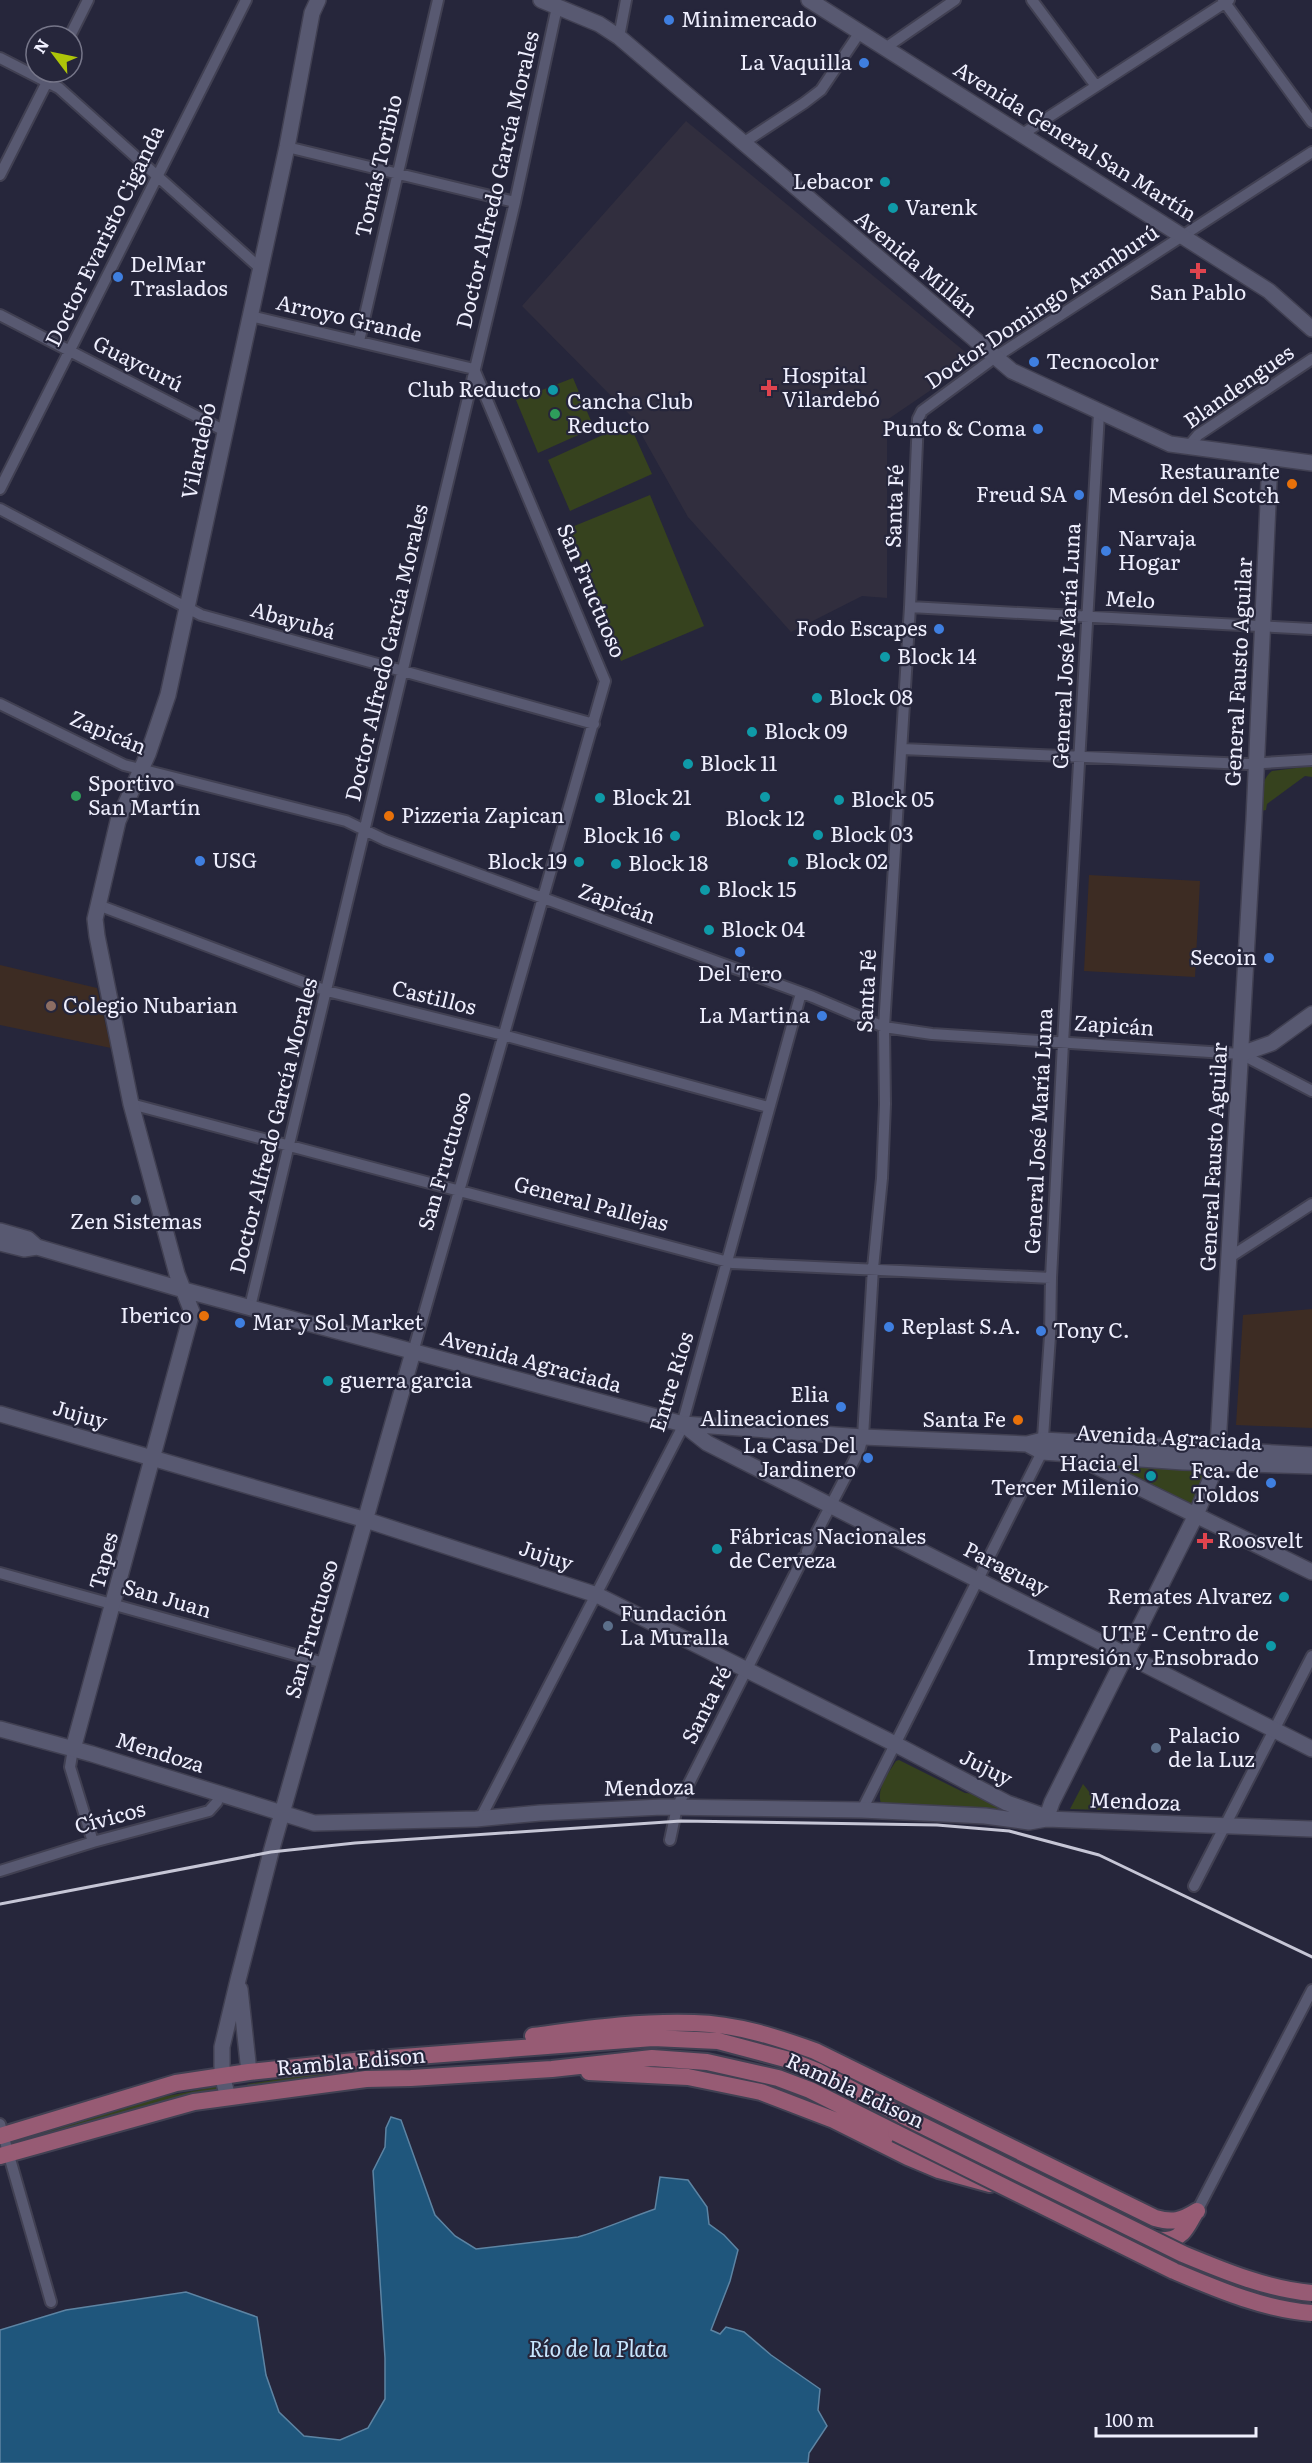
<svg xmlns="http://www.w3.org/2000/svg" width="1312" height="2463" font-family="Literata,serif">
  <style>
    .education { fill: #3d2c23 }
    .medical { fill: #312e3e }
    .green { fill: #36421e }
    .water { fill: #1f567c; stroke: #5d84a3; stroke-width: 1.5 }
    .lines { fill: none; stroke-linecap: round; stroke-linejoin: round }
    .street-casing { stroke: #414052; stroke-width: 14 }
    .secondary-casing { stroke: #414052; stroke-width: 18 }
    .primary-casing { stroke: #414052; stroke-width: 20 }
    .street { stroke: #585971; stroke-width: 10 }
    .secondary { stroke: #585971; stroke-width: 15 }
    .primary { stroke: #975b74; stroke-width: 16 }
    .rail { stroke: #c6c6d6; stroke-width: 3 }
    .primary-bridge-casing { stroke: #414052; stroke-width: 20; stroke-linecap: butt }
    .primary-bridge { stroke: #975b74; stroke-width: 16 }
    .shop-dot { fill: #3f7fe0; stroke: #26263b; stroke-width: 2 }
    .culture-dot { fill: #0f9aa8; stroke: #26263b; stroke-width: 2 }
    .health-dot { fill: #e0444e; stroke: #26263b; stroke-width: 2 }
    .leisure-dot { fill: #2e9e5b; stroke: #26263b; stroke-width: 2 }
    .food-dot { fill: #e8710a; stroke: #26263b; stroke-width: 2 }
    .education-dot { fill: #8d6e63; stroke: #26263b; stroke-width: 2 }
    .service-dot { fill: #5c6f8a; stroke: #26263b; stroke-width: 2 }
    .labels { text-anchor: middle; stroke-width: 4.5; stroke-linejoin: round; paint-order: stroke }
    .poi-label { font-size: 21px; fill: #efeffe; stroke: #26263b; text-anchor: start }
    .street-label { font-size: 21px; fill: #efeffe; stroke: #26263b }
    .water-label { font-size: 22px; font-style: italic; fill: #c8e6fe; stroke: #26263b }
  </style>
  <rect width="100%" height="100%" fill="#26263b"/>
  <path class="education" d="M1089,875l111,6 -5,96 -111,-6z
    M0,965l97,23 14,60 -111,-23z
    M1312,1309v119l-76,-3 7,-110z"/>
  <path class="medical" d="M686,121l289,239 -88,60v178l-25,-2 -71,36 -103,-115 -57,-101 -109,-110z"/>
  <path class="green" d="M573,378l21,50 -56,25 -22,-53z
    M629,423l23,51 -82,37 -22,-51z
    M650,495l54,131 -83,35 -54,-132z
    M1312,766v11l-7,-1 -38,28 -1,6 -5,1c1,-15 -1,-31 11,-40z
    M1109,1463l94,6 2,4 -13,34 -84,-41z
    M899,1760l66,33 13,1 28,14 -4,3 -121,-7c-5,-16 7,-30 15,-43z
    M1083,1784l19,24 -1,2 -31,-1z
    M342,2070l2,5 -94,13 -3,-4z
    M219,2086v5l-190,49 -1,-3v-2l119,-35z"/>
  <path class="water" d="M391,2117l10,3 34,95 20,21 21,13 102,-12c26,-8 51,-19 77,-28l5,-32 28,3 19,27 2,17 15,11 14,15 -8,31 -19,49 9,4 6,-7 18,5 27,23 49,34 -2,21 9,16 -18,27 -1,10h-808v-133l66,-20 120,-18 71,25 9,58 13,37 25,24 36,4 28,-12 17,-29v-41l-12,-187 12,-24 1,-19z"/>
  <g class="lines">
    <defs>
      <path id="street" d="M1032,0l64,86
        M1223,0l89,122
        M70,36l18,-36
        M619,37l7,-37
        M888,48l3,-4 64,-44
        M0,58l59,30 202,181
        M1021,135l208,-135
        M743,143l61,-40 17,-13 39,-58
        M287,147l228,55
        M0,175l52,-103
        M0,315l225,116
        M250,316l224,53 131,312 -192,671
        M359,341l79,-341
        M1188,447l10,-12 114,-76
        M0,489l246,-489
        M0,509l201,106 393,109
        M910,607l402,22
        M0,704l124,61 222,56 39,19 428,157 71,30 48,7 309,20 71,37
        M902,749l345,15 65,-4
        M98,905l229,86 176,44 265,72
        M131,1104l601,159 319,15
        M1230,1257l82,-53
        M250,1307l265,-1105 42,-195
        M807,1551l52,-100 4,-14 10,-169 9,-90 3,-74 -1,-77 26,-420 8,-188 4,-8 72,-53 318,-206
        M0,1573l324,90
        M73,1749l-3,18 23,75
        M862,1810l180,-358 8,-116 1,-58 12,-235 36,-630
        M480,1819l200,-387 121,-439
        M670,1840l7,-33 126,-249
        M0,1871l93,-29 116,-31 8,-9 3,-9
        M1194,1886l118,-230
        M0,2124l51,178
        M1197,2211l115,-221"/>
      <path id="secondary" d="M541,0l58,24 20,13 393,334 158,73 142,19
        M809,0l460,291 43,38
        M1241,1054l31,-11 40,-29
        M0,1231l28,8 9,8
        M0,1243l24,6 13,-2 147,43 499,134 180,13 164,7 16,-4 269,15
        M0,1414l366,106 231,75 298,149 112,59 31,11 8,5
        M683,1424l24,19 605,306
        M1027,1444l15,8 141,10 129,4
        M1079,1458l233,114
        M0,1729l92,25 222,69 162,-4 64,-6 122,-6 200,3 123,6 44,6 17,-3 266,10
        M73,1749l119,-437 -15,-38 -46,-170 -34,-168 -2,-17 23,-98 30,-67 20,-59 119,-548 25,-134 6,-13
        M1046,1819l6,-17 144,-287 21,-52 37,-644 16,-361
        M240,1989l9,83
        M228,2097l-6,-21v-29l16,-67 33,-128 142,-500"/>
      <path id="primary" d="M533,2036c53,-7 107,-15 161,-13 42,1 82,14 121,28l340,167c18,5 26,3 42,-7
        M589,2072l99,5 73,15 73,28 74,37 31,13 51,14
        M0,2136l176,-53 73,-11 115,-12 289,-22 65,3 71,19 30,12 84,44
        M0,2156l194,-54 172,-23 45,-1 141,-9 100,-11 55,4 71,16 32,12 86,43
        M1068,2212c25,9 93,43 114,21 6,-6 9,-14 13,-20"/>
    </defs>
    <use href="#street" class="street-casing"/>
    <use href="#secondary" class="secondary-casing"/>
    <use href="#primary" class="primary-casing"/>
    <use href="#street" class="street"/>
    <use href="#secondary" class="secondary"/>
    <use href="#primary" class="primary"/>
    <path class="rail" d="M0,1904l271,-52 84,-9 326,-22 256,4 72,6 90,24 213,102"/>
    <defs>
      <path id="primary-bridge" d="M903,2116l280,138c41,17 84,35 129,39
        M896,2133l278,138c45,19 89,38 138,42"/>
    </defs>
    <use href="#primary-bridge" class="primary-bridge-casing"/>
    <use href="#primary-bridge" class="primary-bridge"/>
  </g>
  <g class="shop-dot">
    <circle cx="669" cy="20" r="6"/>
    <circle cx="864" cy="63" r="6"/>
    <circle cx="118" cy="277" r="6"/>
    <circle cx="1034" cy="362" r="6"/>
    <circle cx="1038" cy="429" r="6"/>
    <circle cx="1079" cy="495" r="6"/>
    <circle cx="1106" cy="551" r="6"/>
    <circle cx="939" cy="629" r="6"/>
    <circle cx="200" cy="861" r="6"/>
    <circle cx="740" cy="952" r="6"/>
    <circle cx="1269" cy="958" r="6"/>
    <circle cx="822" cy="1016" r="6"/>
    <circle cx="240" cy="1323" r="6"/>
    <circle cx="889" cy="1327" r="6"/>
    <circle cx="1041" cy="1331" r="6"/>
    <circle cx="841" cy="1407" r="6"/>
    <circle cx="868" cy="1458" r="6"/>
    <circle cx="1271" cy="1483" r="6"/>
  </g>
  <g class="culture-dot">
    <circle cx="885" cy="182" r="6"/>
    <circle cx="893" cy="208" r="6"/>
    <circle cx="553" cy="390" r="6"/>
    <circle cx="885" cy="657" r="6"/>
    <circle cx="817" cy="698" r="6"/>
    <circle cx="752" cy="732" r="6"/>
    <circle cx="688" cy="764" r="6"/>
    <circle cx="765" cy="797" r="6"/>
    <circle cx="600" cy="798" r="6"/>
    <circle cx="839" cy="800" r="6"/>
    <circle cx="818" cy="835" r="6"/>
    <circle cx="675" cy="836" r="6"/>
    <circle cx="579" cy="862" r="6"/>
    <circle cx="793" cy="862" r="6"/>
    <circle cx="616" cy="864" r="6"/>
    <circle cx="705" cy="890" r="6"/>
    <circle cx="709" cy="930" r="6"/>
    <circle cx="328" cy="1381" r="6"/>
    <circle cx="1151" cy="1476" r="6"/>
    <circle cx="717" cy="1549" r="6"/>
    <circle cx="1284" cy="1597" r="6"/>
    <circle cx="1271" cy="1646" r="6"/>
  </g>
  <g class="health-dot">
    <path d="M1195 262h6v6h6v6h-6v6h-6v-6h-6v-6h6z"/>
    <path d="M766 379h6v6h6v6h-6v6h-6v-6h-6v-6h6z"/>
    <path d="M1202 1532h6v6h6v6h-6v6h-6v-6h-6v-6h6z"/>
  </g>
  <g class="leisure-dot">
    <circle cx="555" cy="414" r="6"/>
    <circle cx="76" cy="796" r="6"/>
  </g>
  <g class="food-dot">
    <circle cx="1292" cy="484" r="6"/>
    <circle cx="389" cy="816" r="6"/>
    <circle cx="204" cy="1316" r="6"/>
    <circle cx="1018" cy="1420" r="6"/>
  </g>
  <circle class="education-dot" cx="51" cy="1006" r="6"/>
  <g class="service-dot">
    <circle cx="136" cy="1200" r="6"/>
    <circle cx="608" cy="1626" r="6"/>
    <circle cx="1156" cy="1748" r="6"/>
  </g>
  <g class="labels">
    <g class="poi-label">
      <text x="681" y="27">Minimercado</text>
      <text x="852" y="70" text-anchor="end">La Vaquilla</text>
      <text x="873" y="189" text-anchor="end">Lebacor</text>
      <text x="905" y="215">Varenk</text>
      <text x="130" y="272">DelMar<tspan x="130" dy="24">Traslados</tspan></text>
      <text x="1198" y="300" text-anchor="middle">San Pablo</text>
      <text x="1046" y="369">Tecnocolor</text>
      <text x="782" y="383">Hospital<tspan x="782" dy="24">Vilardebó</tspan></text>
      <text x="541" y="397" text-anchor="end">Club Reducto</text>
      <text x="567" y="409">Cancha Club<tspan x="567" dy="24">Reducto</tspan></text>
      <text x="1026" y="436" text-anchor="end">Punto &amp; Coma</text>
      <text x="1280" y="479" text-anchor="end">Restaurante<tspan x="1280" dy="24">Mesón del Scotch</tspan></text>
      <text x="1067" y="502" text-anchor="end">Freud SA</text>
      <text x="1118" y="546">Narvaja<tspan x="1118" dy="24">Hogar</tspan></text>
      <text x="927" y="636" text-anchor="end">Fodo Escapes</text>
      <text x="897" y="664">Block 14</text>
      <text x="829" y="705">Block 08</text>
      <text x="764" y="739">Block 09</text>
      <text x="700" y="771">Block 11</text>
      <text x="88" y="791">Sportivo<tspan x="88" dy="24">San Martín</tspan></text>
      <text x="612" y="805">Block 21</text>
      <text x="851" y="807">Block 05</text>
      <text x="401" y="823">Pizzeria Zapican</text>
      <text x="765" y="826" text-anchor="middle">Block 12</text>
      <text x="830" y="842">Block 03</text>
      <text x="663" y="843" text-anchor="end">Block 16</text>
      <text x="212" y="868">USG</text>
      <text x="567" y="869" text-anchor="end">Block 19</text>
      <text x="805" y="869">Block 02</text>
      <text x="628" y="871">Block 18</text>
      <text x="717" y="897">Block 15</text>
      <text x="721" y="937">Block 04</text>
      <text x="1257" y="965" text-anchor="end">Secoin</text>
      <text x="740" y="981" text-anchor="middle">Del Tero</text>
      <text x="63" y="1013">Colegio Nubarian</text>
      <text x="810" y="1023" text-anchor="end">La Martina</text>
      <text x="136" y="1229" text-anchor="middle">Zen Sistemas</text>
      <text x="192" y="1323" text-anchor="end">Iberico</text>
      <text x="252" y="1330">Mar y Sol Market</text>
      <text x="901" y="1334">Replast S.A.</text>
      <text x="1053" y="1338">Tony C.</text>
      <text x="340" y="1388">guerra garcia</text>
      <text x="829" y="1402" text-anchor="end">Elia<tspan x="829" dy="24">Alineaciones</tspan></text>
      <text x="1006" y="1427" text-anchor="end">Santa Fe</text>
      <text x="856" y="1453" text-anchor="end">La Casa Del<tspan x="856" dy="24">Jardinero</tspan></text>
      <text x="1139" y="1471" text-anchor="end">Hacia el<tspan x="1139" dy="24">Tercer Milenio</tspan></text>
      <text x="1259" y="1478" text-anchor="end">Fca. de<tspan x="1259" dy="24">Toldos</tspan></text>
      <text x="729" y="1544">Fábricas Nacionales<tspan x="729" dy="24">de Cerveza</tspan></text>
      <text x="1217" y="1548">Roosvelt</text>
      <text x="1272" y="1604" text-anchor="end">Remates Alvarez</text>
      <text x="620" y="1621">Fundación<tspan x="620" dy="24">La Muralla</tspan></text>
      <text x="1259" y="1641" text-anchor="end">UTE - Centro de<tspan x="1259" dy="24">Impresión y Ensobrado</tspan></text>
      <text x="1168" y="1743">Palacio<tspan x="1168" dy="24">de la Luz</tspan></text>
    </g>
    <g class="street-label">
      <text transform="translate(1075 142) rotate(32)" y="7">Avenida General San Martín</text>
      <text transform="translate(379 166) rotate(-77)" y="7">Tomás Toribio</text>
      <text transform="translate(498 180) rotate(-77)" y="7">Doctor Alfredo García Morales</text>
      <text transform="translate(105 236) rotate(-64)" y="7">Doctor Evaristo Ciganda</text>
      <text transform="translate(916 264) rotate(40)" y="7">Avenida Millán</text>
      <text transform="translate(1042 307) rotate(-34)" y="7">Doctor Domingo Aramburú</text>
      <text transform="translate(349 319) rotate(13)" y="7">Arroyo Grande</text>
      <text transform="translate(138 364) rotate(27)" y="7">Guaycurú</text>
      <text transform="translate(1239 387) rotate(-35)" y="7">Blandengues</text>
      <text transform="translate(199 451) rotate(-78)" y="7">Vilardebó</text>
      <text transform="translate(895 506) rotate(-88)" y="7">Santa Fé</text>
      <text transform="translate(591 591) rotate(67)" y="7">San Fructuoso</text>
      <text transform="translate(1130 600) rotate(3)" y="7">Melo</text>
      <text transform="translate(293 621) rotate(16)" y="7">Abayubá</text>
      <text transform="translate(1067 646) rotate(-87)" y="7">General José María Luna</text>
      <text transform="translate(387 653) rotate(-77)" y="7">Doctor Alfredo García Morales</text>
      <text transform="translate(1239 672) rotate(-87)" y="7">General Fausto Aguilar</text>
      <text transform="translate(108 733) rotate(23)" y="7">Zapicán</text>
      <text transform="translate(617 904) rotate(20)" y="7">Zapicán</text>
      <text transform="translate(867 991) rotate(-87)" y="7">Santa Fé</text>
      <text transform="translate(434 998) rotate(14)" y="7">Castillos</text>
      <text transform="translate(1114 1026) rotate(4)" y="7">Zapicán</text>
      <text transform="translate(274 1126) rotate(-76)" y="7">Doctor Alfredo García Morales</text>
      <text transform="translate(1039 1131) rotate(-87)" y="7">General José María Luna</text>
      <text transform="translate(1214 1157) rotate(-87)" y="7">General Fausto Aguilar</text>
      <text transform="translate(445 1161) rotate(-74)" y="7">San Fructuoso</text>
      <text transform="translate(591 1204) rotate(15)" y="7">General Pallejas</text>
      <text transform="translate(531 1362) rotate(15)" y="7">Avenida Agraciada</text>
      <text transform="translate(672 1382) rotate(-73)" y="7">Entre Ríos</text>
      <text transform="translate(80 1415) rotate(16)" y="7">Jujuy</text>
      <text transform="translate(1169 1438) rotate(3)" y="7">Avenida Agraciada</text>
      <text transform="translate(546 1556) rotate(18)" y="7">Jujuy</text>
      <text transform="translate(104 1561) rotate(-75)" y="7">Tapes</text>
      <text transform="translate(1006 1569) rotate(27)" y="7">Paraguay</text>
      <text transform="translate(167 1599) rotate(16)" y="7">San Juan</text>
      <text transform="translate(312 1629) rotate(-74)" y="7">San Fructuoso</text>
      <text transform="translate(707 1705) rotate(-63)" y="7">Santa Fé</text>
      <text transform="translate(160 1753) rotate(17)" y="7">Mendoza</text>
      <text transform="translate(986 1768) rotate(27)" y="7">Jujuy</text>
      <text transform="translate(649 1788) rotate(-1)" y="7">Mendoza</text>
      <text transform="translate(1135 1802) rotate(2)" y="7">Mendoza</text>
      <text transform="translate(110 1818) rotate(-15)" y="7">Cívicos</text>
      <text transform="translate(351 2062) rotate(-5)" y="7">Rambla Edison</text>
      <text transform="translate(855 2091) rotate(25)" y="7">Rambla Edison</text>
    </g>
    <g class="water-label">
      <text x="598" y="2357">Río de la Plata</text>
    </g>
  </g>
  <g transform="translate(54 54) rotate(302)"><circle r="28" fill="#26263b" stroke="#767689" stroke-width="1.5"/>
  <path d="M0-4.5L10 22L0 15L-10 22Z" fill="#aec509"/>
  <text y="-9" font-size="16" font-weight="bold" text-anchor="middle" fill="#efeffe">N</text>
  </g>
  <path d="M1096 2427v9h160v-9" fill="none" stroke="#efeffe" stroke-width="3"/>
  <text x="1105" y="2427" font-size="18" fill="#efeffe" stroke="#26263b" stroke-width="4.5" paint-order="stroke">100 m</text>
</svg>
